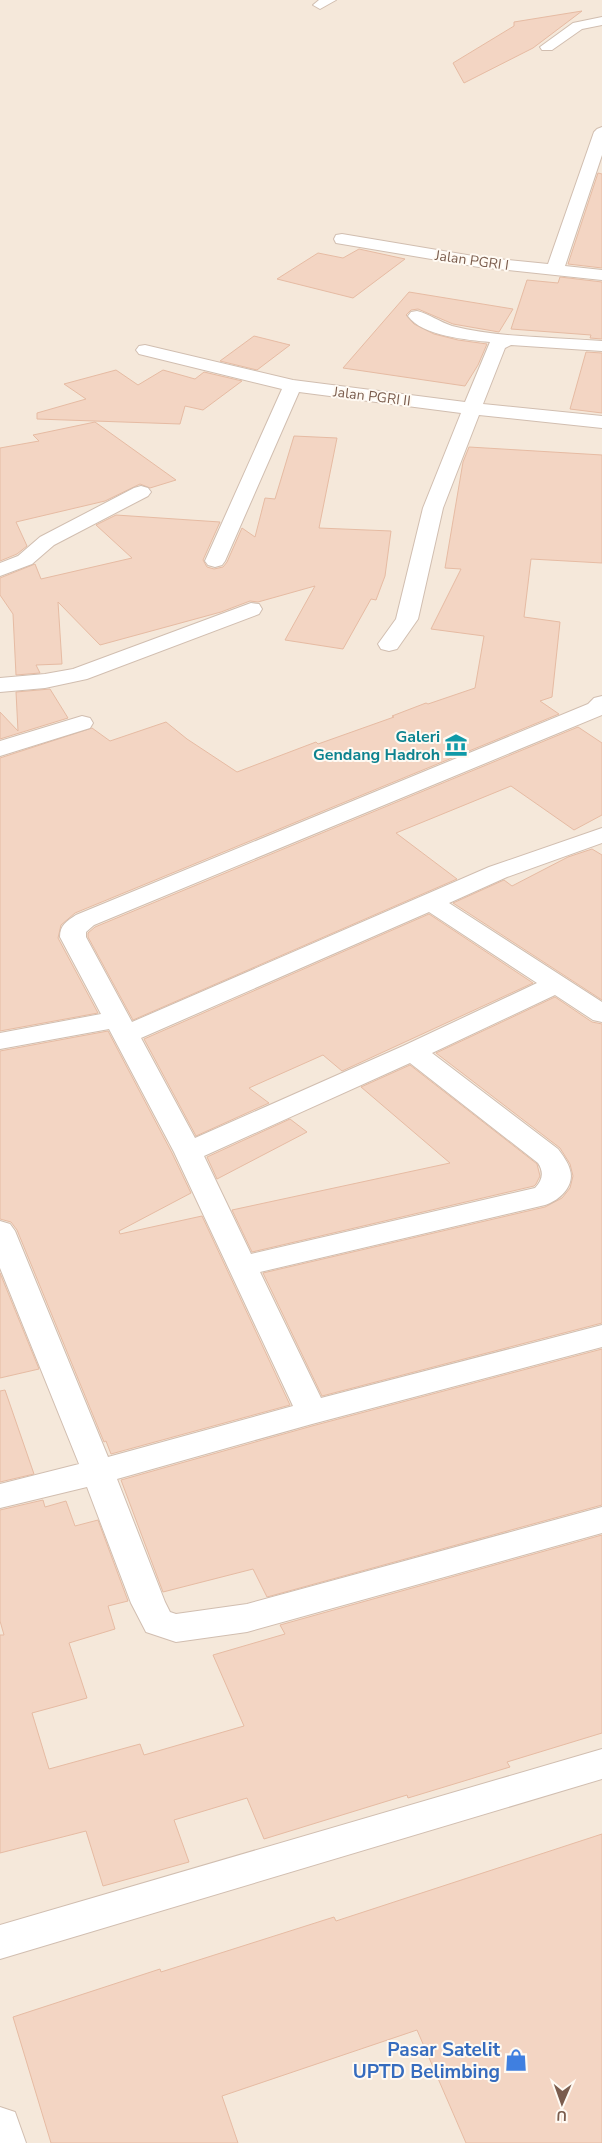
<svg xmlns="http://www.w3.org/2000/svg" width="602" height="2143" font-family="'Nunito Sans',sans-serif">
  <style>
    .residential { fill: #f5e8da }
    .building { fill: #f3d5c3; stroke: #e6bba3 }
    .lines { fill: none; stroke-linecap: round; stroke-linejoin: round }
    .minor-casing { stroke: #d1beb0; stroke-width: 2 }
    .minor { fill: #fff; fill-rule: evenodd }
    .labels { text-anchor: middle; stroke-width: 4; stroke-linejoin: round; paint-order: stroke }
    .far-street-label { font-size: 14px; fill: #7a5c4d; stroke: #fffaf3 }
    .culture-label { font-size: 16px; font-weight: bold; fill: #0d838f; stroke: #fffaf3; text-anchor: end }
    .near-shop-label { font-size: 19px; font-weight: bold; fill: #366cbe; stroke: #fffaf3; text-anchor: end }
  </style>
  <rect width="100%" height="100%" fill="#fdf6ec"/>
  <path class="residential" d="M0,0h602v2143h-602z"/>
  <path class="building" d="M582,11l-49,37 -69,35 -11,-20 61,-37v-4z
    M598,173l4,1v94l-34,-4z
    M359,249l46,10 -52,39 -76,-19 41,-26 25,5z
    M560,277l42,5v57l-12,-1 1,-3 -80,-6 16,-49 31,3z
    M409,292l104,17 -14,23 -46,-8 -35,-15 -7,1 -5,5 8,9 20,10 24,6 29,4 -9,21 -13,21 -122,-18z
    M254,336l36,9 -33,25 -37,-9z
    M586,352l16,1v60l-32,-4z
    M116,370l22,15 25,-15 32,9 9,-7 38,9 -39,29 -18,-4 -5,18 -143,-5v-6l49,-14 -22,-15z
    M95,422l81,58 -26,8 -10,-4 -35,17 -89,21 11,24 -10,8 -17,7v-113l39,-7 -6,-6z
    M294,436l43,2 -18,90 72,3 -6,45 -9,24 -5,-1 -28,50 -58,-9 30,-54 -57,16 -8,-1 -29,11 -121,33 -42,-43 4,62 -26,1 4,8 -24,2 -3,-61 -13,-19v-17l35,-14 6,15 91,-21 -36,-33 20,-10 104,7 -17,38 4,7 7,2 9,-2 4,-5 15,-34 13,9 10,-39 10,1z
    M469,447l133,8v108l-71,-4 -7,58 36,5 -8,75 -12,4 19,13 -484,199 -14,12 -3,13 40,75 -98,18v-273l92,-30 18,13 56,-19 21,17 50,33 79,-30 2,2 76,-27 -2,-1 34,-13 2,1 47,-16 9,-52 -53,-7 30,-60 -16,-1 18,-106z
    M50,689l18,29 -68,21v-27l18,19 -2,-39z
    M578,727l24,16v72l-28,15 -63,-44 -115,47 61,46 -324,141 -45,-83v-4l7,-6z
    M592,849l10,6v145l-149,-97 51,-23 8,6 56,-29z
    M429,914l104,69 -191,88 -19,-16 -74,33 20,15 -73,33 -52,-97z
    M555,997l37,25 10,2v299l-280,73 -59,-123 282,-66 17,-9 8,-10 3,-12 -3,-12 -10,-16 -124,-95z
    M108,1031l64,122 19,40 -72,38 1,3 82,-18 88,189 -179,49 -5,-13 -2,1 -87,-212 -6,-8 -11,-3v-168z
    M410,1065l127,99 3,12 -4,8 -2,2 -282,66 -20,-42 218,-47 -89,-76z
    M290,1119l17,13 -90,47 -10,-22z
    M0,1273l39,96 -39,9z
    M602,1349v156l-335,92 -14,-28 -90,23 -42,-112 191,-54z
    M5,1390l29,84 -34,8v-91z
    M43,1500l2,7 21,-6 9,25 23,-6 30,81 -20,5 7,23 -46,14 18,55 -55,15 17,56 91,-25 4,11 100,-29 -31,-71 72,-21 -5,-9 322,-90v198l-95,29 3,5 -102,31 -1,-3 -143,44 -17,-41 -73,22 15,42 -86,24 -17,-55 -86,22v-218h4l-4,-14v-111z
    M602,1834v309h-136l-49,-113 -195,66 16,47h-187l-38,-126 147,-48 1,3 173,-55 2,4z"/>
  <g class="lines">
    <defs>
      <path id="minor" d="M319,0h17l-16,9 -7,-4z
        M602,17v8l-20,4 -30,21h-10l-2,-3 33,-24z
        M602,127v28l-37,111 37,4v10l-123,-13 -137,-23 -6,-1 -2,-4 2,-4 6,-1 137,23 69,7 46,-132 3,-3z
        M417,311c12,3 23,11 35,15 48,12 101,11 150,15v10l-91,-6 -6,3 -22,56 119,12v12l-123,-13 -36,93 -25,111 -21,30 -8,2 -8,-2 -3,-5 18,-25 27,-111 38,-95 -162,-21 -74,169 -3,4 -7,2 -7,-2 -3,-4 77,-172 -143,-35 -3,-4 3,-4 6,-1 148,35 172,22 25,-60c-22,-2 -68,-6 -82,-26l3,-4z
        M141,486l7,2 3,4 -3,4 -94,49 -22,19 -32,12v-13l18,-7 22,-19 94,-49z
        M251,603l8,1 3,5 -3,5 -172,65 -42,9 -45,4v-14l45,-4 28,-5z
        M602,696v19l-508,210 -8,7v5l46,85 357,-155 113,-39v15l-95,34 -58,26 153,99v20l-9,-2 -38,-25 -123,58 126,96c5,7 10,13 12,21 5,16 -11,31 -25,35l-285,67 61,126 281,-73v22l-290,77 -195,55 48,123 5,10 6,2 71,-10 355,-97v26l-355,99 -71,10 -30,-10 -15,-29 -44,-116 -87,21v-24l79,-20 -79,-196v-47l10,3 5,7 93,226 185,-51 -119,-254 -65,-123 -109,20v-16l101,-19 -41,-77c0,-12 7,-16 16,-22l512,-211 6,-6zM429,912l108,71 -134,63 -208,92 -54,-100zM410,1063l128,100c6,9 5,17 -3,25l-284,66 -47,-98z
        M82,716l8,2 3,5 -3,5 -90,28v-15z
        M602,1749v30l-602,180v-34z
        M0,2107l15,5 11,31h-26z"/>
    </defs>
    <use href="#minor" class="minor-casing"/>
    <use href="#minor" class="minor"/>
  </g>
  <defs>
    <symbol id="museum-bare" viewBox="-9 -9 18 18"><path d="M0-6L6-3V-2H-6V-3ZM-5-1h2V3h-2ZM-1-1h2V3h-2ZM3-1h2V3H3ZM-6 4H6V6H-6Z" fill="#0f9aa8" stroke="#fffaf3" stroke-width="2.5" paint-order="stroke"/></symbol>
    <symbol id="shop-bare" viewBox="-9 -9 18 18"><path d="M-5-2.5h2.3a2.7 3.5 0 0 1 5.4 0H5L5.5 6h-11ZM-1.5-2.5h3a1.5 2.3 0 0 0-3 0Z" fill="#3f7fe0" stroke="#fffaf3" stroke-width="2.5" paint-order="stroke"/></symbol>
  </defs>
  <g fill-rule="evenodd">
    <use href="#museum-bare" x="440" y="729" width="32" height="32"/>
    <use href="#shop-bare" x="500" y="2044" width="32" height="32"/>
  </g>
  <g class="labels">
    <g class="far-street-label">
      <text transform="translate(472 260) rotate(8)" y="5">Jalan PGRI I</text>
      <text transform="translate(372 396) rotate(7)" y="5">Jalan PGRI II</text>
    </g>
    <g class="culture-label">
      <text x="440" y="742">Galeri<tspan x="440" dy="18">Gendang Hadroh</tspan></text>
    </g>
    <g class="near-shop-label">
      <text x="500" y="2056">Pasar Satelit<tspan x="500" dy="22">UPTD Belimbing</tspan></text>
    </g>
  </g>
  <g transform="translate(562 2103) rotate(182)" stroke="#fffaf3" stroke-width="4" paint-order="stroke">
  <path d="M0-4L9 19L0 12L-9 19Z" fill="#7a5c4d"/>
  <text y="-8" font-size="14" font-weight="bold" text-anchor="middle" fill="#7a5c4d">U</text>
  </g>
</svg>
